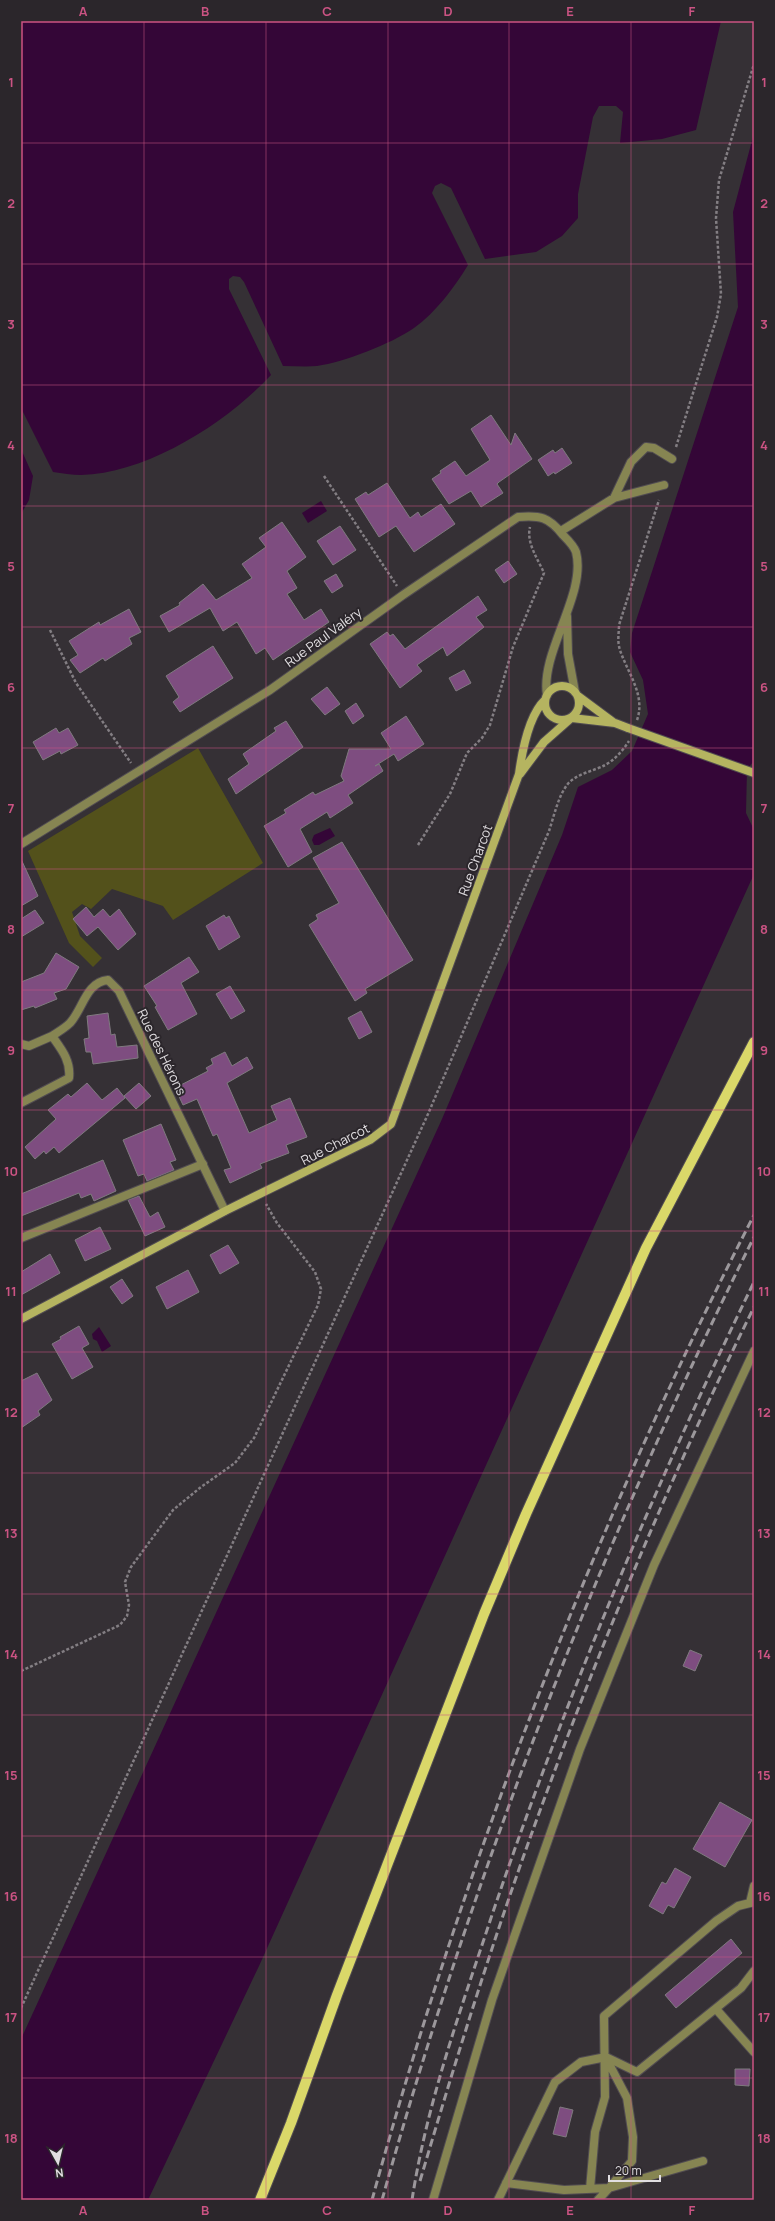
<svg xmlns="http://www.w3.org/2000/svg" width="775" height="2221" font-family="Manrope,sans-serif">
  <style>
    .green { fill: #53511b }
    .water { fill: #340637 }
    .building { fill: #7e4d80; stroke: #7f7a7f }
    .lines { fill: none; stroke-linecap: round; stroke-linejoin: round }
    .lane-casing { stroke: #514c51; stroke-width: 10 }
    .street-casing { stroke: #514c51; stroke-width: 10 }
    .secondary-casing { stroke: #514c51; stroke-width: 10 }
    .primary-casing { stroke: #514c51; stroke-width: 12 }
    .path { stroke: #837e83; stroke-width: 2.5; stroke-dasharray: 3 2; stroke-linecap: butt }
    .lane { stroke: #868552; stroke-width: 8 }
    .street { stroke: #868552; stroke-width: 8 }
    .secondary { stroke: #b5b460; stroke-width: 8 }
    .primary { stroke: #dad869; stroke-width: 10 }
    .rail { stroke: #9c989c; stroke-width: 3; stroke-dasharray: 8 4; stroke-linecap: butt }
    .secondary-bridge-casing { stroke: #514c51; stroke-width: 10; stroke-linecap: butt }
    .secondary-bridge { stroke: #b5b460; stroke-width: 8 }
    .grid { fill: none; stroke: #cb5383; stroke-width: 1; stroke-opacity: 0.55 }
    .labels { text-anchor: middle; stroke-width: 4; stroke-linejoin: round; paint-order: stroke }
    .street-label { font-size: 13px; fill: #e1dee1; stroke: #2b262b }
    .neatline { fill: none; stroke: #cb5383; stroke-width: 1.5 }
    .grid-label { font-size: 13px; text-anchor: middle; font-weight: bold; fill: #cb5383 }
  </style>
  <rect width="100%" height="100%" fill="#353035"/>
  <path class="green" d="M198,748l65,115 -90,57 -10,-14 -51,-17 -21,20 -9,-5 -10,8 8,24 22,22 -9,9 -24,-24 -41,-92z"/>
  <path class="water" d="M21,21h700l-25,109 -34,9 -42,4 3,-31 -7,-6h-17l-6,11 -15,77v24l-16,18 -26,16 -51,7 -34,-71 -10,-5 -6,3 -3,7 36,72c-14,23 -32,47 -54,63 -23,16 -70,34 -97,38 -11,1 -23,0 -34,0l-39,-84 -4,-5 -7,-1 -4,3v10l42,86c-45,48 -123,98 -190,100 -9,0 -19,-2 -28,-3l-32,-64z
    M754,133v628l-7,8 -1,44 8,17v44l-495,1092 -111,234h-127v-161l421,-920 120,-284 16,-48 34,-17 20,-19 16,-37 -5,-34 -13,-28 2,-19 106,-326 -5,-95z
    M21,449l12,27 -4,24 -8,14z
    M321,501l6,10 -19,12 -6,-10z
    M330,828l5,8 -16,9h-5l-2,-5 2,-5z
    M99,1327l12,19 -9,6 -5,-11 -4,-2 -1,-5z"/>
  <path class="building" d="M491,415l20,30 4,-12 17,26 -33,23 -2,2 6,9 -22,14 -10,-16 -22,13 -17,-25 9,-6 -1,-2 15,-10 11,15 24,-16 -19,-31z
    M562,448l10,15 -17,11 -1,-2 -6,4 -10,-16 15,-10 2,3z
    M387,483l23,35 8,-6 3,5 20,-13 14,20 -41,28 -18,-26 -17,11 -24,-38 11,-7 2,3z
    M282,522l24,35 -19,14 10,17 -10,6 17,26 17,-11 8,13 -56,38 -8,-12 -9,6 -19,-32 -14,9 -13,-23 -41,24 -9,-16 20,-11 -1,-2 24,-19 13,16 36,-22 -10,-14 24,-17 -7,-9z
    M340,526l16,24 -23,15 -16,-24z
    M508,561l9,13 -13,9 -9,-13z
    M336,574l7,12 -11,7 -8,-12z
    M478,596l9,14 -11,7 8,10 -37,29 -4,-9 -26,18 5,6 -22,17 -30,-44 17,-12 3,4 3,-2 12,15z
    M129,609l12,23 -12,6 3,6 -27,17 -2,-3 -23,15 -10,-13 8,-5 -9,-14 30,-19 1,3z
    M213,646l20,32 -53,34 -7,-10 6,-5 -13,-21z
    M464,670l7,13 -15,8 -7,-13z
    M327,687l13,17 -15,11 -14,-16z
    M356,703l8,13 -11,8 -8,-13z
    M406,716l18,28 -26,17 -4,-7 -19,12 4,-2 4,7 -35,24 5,8 -23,15 -3,-6 -27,17 12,23 -24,15 -24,-41 22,-13 -2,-3 29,-18 2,3 29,-14 -3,-5 8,-27h42l-10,-16z
    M286,721l17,26 -67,47 -8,-15 21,-15 -6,-10 33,-23 -2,-3z
    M56,728l3,5 9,-5 10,17 -17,9 -1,-3 -17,9 -10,-18z
    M342,842l71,118 -48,29 2,4 -12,8 -46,-76 9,-6 -2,-4 23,-12 -26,-45z
    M21,859l17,37 -17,10z
    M86,907l8,10 9,-8 7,8 9,-8 17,25 -18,16 -20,-23 -11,9 -14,-17z
    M35,910l9,13 -23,14v-18z
    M224,915l2,3 3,-2 11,21 -21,13 -13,-24z
    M56,953l23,14 -13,22 -12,4 3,6 -22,9 -1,-2 -13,4v-28l23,-9z
    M189,957l10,15 -18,11 16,31 -29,16 -13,-23 2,-1 -13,-20z
    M230,986l15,25 -14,8 -15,-25z
    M361,1011l11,21 -13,7 -11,-21z
    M108,1013l3,22 4,-1 2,13 20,-2 1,13 -45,6 -2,-12h-5l-2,-13 5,-1 -2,-22z
    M225,1052l7,14 15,-9 6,11 -26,15 22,50 28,-13 -6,-14 19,-8 17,39 -21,8 3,8 -29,11 2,4 -32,15 -6,-13 7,-2 -14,-34 -4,2 -16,-37 -14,6 -8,-17 33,-17 -2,-3 7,-4 -2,-5z
    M87,1083l15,17 15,-12 8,10 -66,55 -5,-6 -8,7 -2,-3 -9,8 -10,-12 31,-28 -8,-9 20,-16 3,3z
    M139,1083l12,13 -15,13 -12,-13z
    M161,1124l15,36 -6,2 4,8 -27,11 -3,-7 -6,2 -15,-36z
    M103,1160l13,31 -22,10 -3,-7 -10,4 -2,-5 -58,23v-22z
    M139,1196l11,21 8,-5 7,15 -20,9 -17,-36z
    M100,1227l11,22 -26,12 -10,-21z
    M228,1245l11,18 -19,11 -10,-19z
    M50,1254l10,19 -39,22v-23z
    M188,1270l11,22 -32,17 -11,-22z
    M122,1279l11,17 -11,8 -12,-17z
    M79,1326l10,18 -7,4 11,19 -21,12 -20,-35 9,-5 -1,-2z
    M37,1373l15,27 -14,11 2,4 -19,13v-47z
    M690,1650l12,5 -7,16 -12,-5z
    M720,1802l32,18 -27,47 -32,-18z
    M675,1868l16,9 -17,31 -6,-3 -5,9 -14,-8 13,-24 4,2z
    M731,1939l11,14 -66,55 -11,-13z
    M735,2069h15l-1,17 -14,-1z
    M560,2107l13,3 -7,27 -13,-3z"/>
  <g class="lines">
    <defs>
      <path id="lane" d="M614,498l17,-36 15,-15 8,1 18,11
        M561,531l53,-33 50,-13
        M21,1238l182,-74
        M750,1903l4,-17
        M716,2009l38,43
        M506,2183l58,7 45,-2 23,-27 1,-24 -6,-39 -21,-40
        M590,2189l5,-57 10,-35 -1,-81 112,-95 22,-15 16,-4
        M433,2200l59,-200 88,-251 74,-184 100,-214
        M498,2200l57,-118 26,-20 25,-5 31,15 104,-84 13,-17
        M598,2200l11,-12 94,-27"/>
      <path id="street" d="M567,616l1,38 7,38
        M21,844l249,-154 133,-95 115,-78c22,-2 31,0 45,18 4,4 11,11 13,17 11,42 -36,100 -29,143
        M52,1036c6,-4 13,-8 18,-13 13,-14 16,-41 38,-43l11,11 106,220
        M21,1044l8,2 23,-10c10,14 19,25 17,42l-48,25"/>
      <path id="secondary" d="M545 703a17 17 0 1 1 34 0a17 17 0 1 1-34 0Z
        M578,696l35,26
        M572,718l43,5 13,5
        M520,774l24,-32 25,-22
        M21,1319l204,-108 145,-71 21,-16 128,-350c3,-22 10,-59 26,-74"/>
      <path id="primary" d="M260,2200l31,-77 46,-128 147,-381 42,-100 120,-266 108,-206"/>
    </defs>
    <use href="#lane" class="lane-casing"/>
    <use href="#street" class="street-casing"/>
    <use href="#secondary" class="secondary-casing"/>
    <use href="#primary" class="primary-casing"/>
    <path class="path" d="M676,447l41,-130 4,-23 -5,-76 3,-38 35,-116
      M324,476l73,110
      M50,630l26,53 55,80
      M637,720c9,-25 -10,-48 -17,-70 -3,-9 -1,-17 -1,-25l40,-125
      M418,845l32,-51 17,-41 15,-15 8,-13 23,-78 31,-74c-6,-14 -18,-30 -14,-46
      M21,1671l99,-46 7,-9 2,-11 -4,-23 6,-15 42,-57 28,-23 34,-24 19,-25 64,-133 3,-16 -6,-17 -38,-49 -11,-19
      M21,2008l407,-894 121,-283c5,-15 9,-34 18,-46 8,-11 27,-14 38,-20 10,-5 18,-15 24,-24"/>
    <use href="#lane" class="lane"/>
    <use href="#street" class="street"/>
    <use href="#secondary" class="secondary"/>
    <use href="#primary" class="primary"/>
    <path class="rail" d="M420,2181c35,-119 72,-238 114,-354 64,-177 137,-352 220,-520
      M372,2200c93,-339 221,-672 382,-985
      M382,2200c93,-333 218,-654 372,-963
      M412,2200c15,-98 49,-191 80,-285 73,-216 162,-428 262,-633"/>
    <defs>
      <path id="secondary-bridge" d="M628,728l126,45"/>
    </defs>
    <use href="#secondary-bridge" class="secondary-bridge-casing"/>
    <use href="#secondary-bridge" class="secondary-bridge"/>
  </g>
  <path class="grid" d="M144,21v2179M266,21v2179M388,21v2179M509,21v2179M631,21v2179M21,143h733M21,264h733M21,385h733M21,506h733M21,627h733M21,748h733M21,869h733M21,990h733M21,1110h733M21,1231h733M21,1352h733M21,1473h733M21,1594h733M21,1715h733M21,1836h733M21,1957h733M21,2078h733"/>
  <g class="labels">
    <g class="street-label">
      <text transform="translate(323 637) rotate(-36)" y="5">Rue Paul Valéry</text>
      <text transform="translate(475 860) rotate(-70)" y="5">Rue Charcot</text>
      <text transform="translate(162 1052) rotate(64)" y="5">Rue des Hérons</text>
      <text transform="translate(335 1144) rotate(-27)" y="5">Rue Charcot</text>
    </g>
  </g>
  <rect width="775" height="2221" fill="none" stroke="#2b262b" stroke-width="44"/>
  <g transform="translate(58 2163) rotate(172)" stroke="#2b262b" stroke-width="3" paint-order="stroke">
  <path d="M0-3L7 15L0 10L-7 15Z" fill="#e1dee1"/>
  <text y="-6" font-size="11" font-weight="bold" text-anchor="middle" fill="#e1dee1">N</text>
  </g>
  <path d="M609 2175v6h51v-6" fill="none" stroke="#e1dee1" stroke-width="2"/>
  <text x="615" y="2175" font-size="12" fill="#e1dee1" stroke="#2b262b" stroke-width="3" paint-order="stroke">20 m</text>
  <rect x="22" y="22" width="731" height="2177" class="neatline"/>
  <g class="grid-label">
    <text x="83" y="16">A</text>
    <text x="205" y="16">B</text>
    <text x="327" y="16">C</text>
    <text x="448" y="16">D</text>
    <text x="570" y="16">E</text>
    <text x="692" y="16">F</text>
    <text x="11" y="87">1</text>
    <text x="764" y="87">1</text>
    <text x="11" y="208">2</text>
    <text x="764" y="208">2</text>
    <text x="11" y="329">3</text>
    <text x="764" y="329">3</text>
    <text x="11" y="450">4</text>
    <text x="764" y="450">4</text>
    <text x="11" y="571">5</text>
    <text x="764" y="571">5</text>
    <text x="11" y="692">6</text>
    <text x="764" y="692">6</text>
    <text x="11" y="813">7</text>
    <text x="764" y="813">7</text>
    <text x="11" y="934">8</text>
    <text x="764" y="934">8</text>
    <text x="11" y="1055">9</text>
    <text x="764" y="1055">9</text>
    <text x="11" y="1176">10</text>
    <text x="764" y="1176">10</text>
    <text x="11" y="1296">11</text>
    <text x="764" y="1296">11</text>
    <text x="11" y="1417">12</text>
    <text x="764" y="1417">12</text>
    <text x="11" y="1538">13</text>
    <text x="764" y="1538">13</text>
    <text x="11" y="1659">14</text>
    <text x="764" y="1659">14</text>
    <text x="11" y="1780">15</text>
    <text x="764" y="1780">15</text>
    <text x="11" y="1901">16</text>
    <text x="764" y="1901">16</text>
    <text x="11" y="2022">17</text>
    <text x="764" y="2022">17</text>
    <text x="11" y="2143">18</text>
    <text x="764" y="2143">18</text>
    <text x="83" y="2215">A</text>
    <text x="205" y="2215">B</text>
    <text x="327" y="2215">C</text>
    <text x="448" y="2215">D</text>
    <text x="570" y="2215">E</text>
    <text x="692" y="2215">F</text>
  </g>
</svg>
